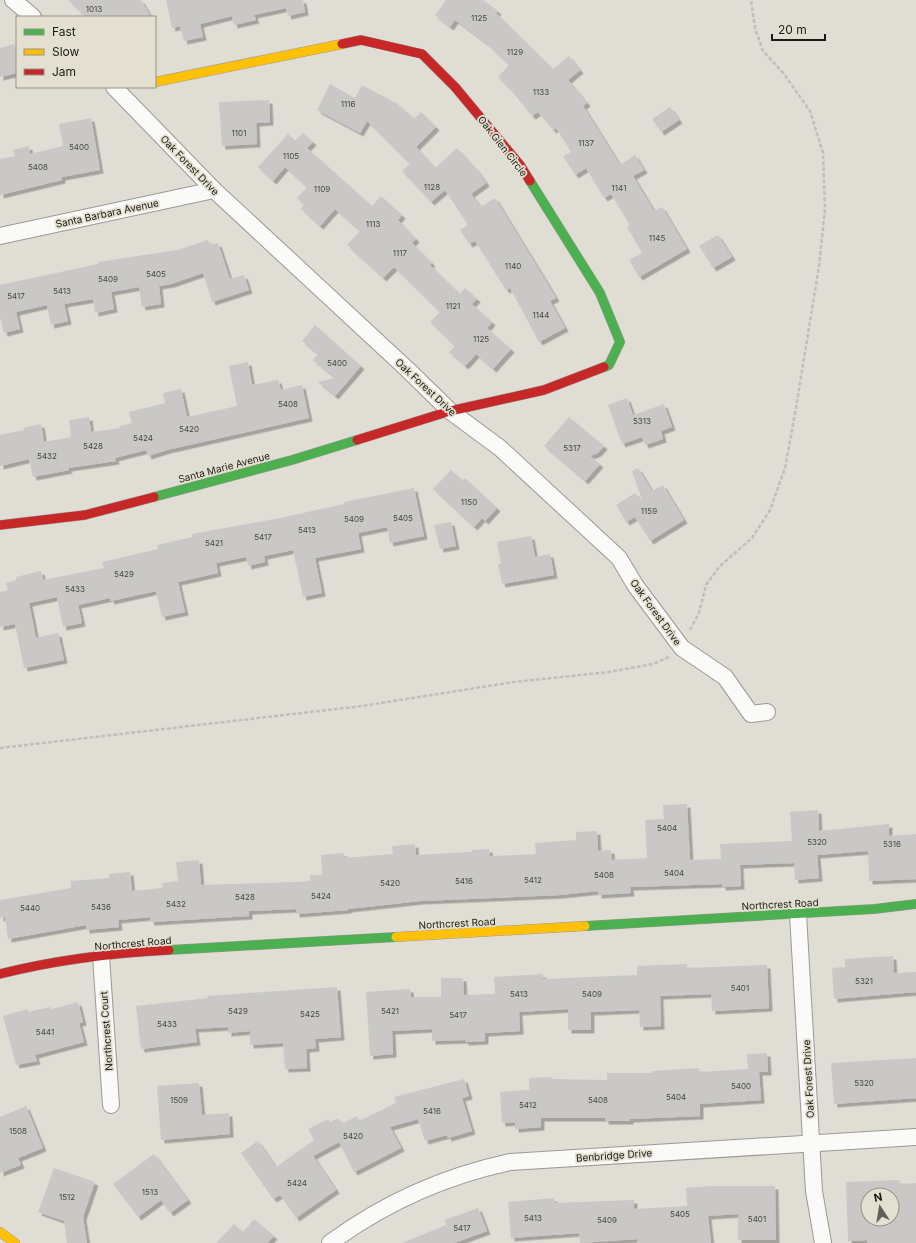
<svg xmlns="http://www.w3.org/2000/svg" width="916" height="1243" font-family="Inter,sans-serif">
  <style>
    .building { fill: #c9c8c7; fill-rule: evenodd; filter: url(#shadow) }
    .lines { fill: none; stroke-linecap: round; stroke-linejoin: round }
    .street-casing { stroke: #9b9992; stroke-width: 18 }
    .fast-casing { stroke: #9b9992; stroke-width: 10 }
    .slow-casing { stroke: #9b9992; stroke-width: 10 }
    .jam-casing { stroke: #9b9992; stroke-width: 10 }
    .path { stroke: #c0bebc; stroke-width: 2.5; stroke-dasharray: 4 2; stroke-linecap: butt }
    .street { stroke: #fafaf9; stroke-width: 16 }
    .fast { stroke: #4caf50; stroke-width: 9 }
    .slow { stroke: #ffc107; stroke-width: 9 }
    .jam { stroke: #c62828; stroke-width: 9 }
    .labels { text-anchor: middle; stroke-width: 3.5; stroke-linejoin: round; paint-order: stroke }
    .number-label { font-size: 8px; fill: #474641 }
    .street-label { font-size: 10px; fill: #1c1a14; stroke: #e4e0d1 }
  </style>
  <defs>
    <filter id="shadow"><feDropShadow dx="3.5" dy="3.5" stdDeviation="0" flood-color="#0004"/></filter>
  </defs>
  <rect width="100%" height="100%" fill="#e0ddd5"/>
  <path class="building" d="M68,0h73l10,17h-65z
    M166,0h137l2,12 -17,4 -2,-8 -32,7 2,5 -22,5 -2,-9 -32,8 3,13 -19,4 -4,-15 -8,2z
    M446,0h37l15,11 -2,2 57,56 16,-13 11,14 -12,10 19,23 -4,3 37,59 15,-10 9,15 -11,6 21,35 8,-4 25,42 -48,28 -10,-17 13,-7 -15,-26 3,-2 -19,-31 -7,4 -18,-30 -11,7 -12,-19 8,-4 -15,-24 -3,2 -15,-18 -6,4 -21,-26 -13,-13 11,-12 -23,-22 -31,-23 -5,7 -15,-12z
    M14,44l3,12v17l-17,4v-29z
    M330,84l25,14 7,-13 36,19 16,15 7,-7 15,15 -20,20 19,21 22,-20 20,22 9,13 -15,11 10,13 14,-9 51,83 10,17 -6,3 15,27 -26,14 -29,-54 -4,2 -31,-49 -6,3 -9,-14 8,-5 -23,-35 -14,12 -29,-31 8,-7 -43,-43 -7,12 -43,-23z
    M269,100l1,22 -14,1 1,21 -35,2 -3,-44z
    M670,107l9,13 -18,12 -9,-13z
    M91,118l9,52 -38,7v3l-62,15v-36l15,-3 -2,-6 16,-4 1,8 33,-8 -4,-22z
    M303,133l10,9 -6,6 65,58 9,-10 21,19 -4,5 18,19 -4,4 20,20 -2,2 30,29 5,-6 12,11 -5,5 20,18 -5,6 24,21 -18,20 -17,-15 -11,12 -16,-14 6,-6 -25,-24 10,-10 -46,-45 -11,11 -36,-33 13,-14 -25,-22 -15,17 -19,-17 3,-4 -7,-7 10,-11 -22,-20 -12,14 -15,-14 30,-33 7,7z
    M718,235l14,22 -19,11 -14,-22z
    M208,240l2,5 8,-2 12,36 14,-4 5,15 -37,12 -9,-29 -32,11 -12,2 2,18 -19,3 -3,-20 -28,5 3,17 -19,4 -2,-14 -29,5 4,17 -17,4 -4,-20 -31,7 4,17 -16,4 -4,-16v-32l98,-21v-2l79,-12z
    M315,325l46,41 -26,30 -17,-14 17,-4 -22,-18 5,-6 -16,-13z
    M248,362l4,23 26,-5 3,10 21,-5 7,33 -142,32 -19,6 -2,-6 -31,8 1,3 -48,7 1,2 -36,7 -4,-18 -29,7v-31l24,-5 -1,-2 18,-4 3,18 27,-5 -2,-17 20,-3 2,15 29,-4v-2l12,-3 -3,-11 36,-9 -2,-10 18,-4 6,28 50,-11 -8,-40z
    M627,398l6,17 31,-11 8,23 -11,4 2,8 -18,6 -3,-8 -20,7 -14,-39z
    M569,417l35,29 -6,7 -8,3 10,8 -15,17 -41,-35z
    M638,468l14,23 11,-6 21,35 -34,21 -15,-24 -9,5 -10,-17 19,-12 7,7 -10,-29z
    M451,470l12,11 2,-3 32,30 -12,13 -3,-3 -8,9 -41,-38z
    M414,488l10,48 -34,7 -3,-16 -29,6 3,16 -46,9 7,35 -19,4 -10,-47 -29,6 1,6 -17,4 -2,-9 -30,6 2,10 -40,9 7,30 -23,5 -6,-26 -45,10 -1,-3 -32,7 4,18 -19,4 -6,-30 -28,6 7,35 22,-5 6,27 -40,8 -9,-44 -15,3v-35l8,-2 -2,-7 10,-3v-3l25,-6 2,9 61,-12 -2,-6 56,-13 -1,-4 35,-8v-3l88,-16 64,-14v-2z
    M451,522l5,24 -16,3 -6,-24z
    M531,536l4,21 15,-3 4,21 -52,9 -4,-20h3l-4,-22z
    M687,804l3,56 31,-1 -1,-15 72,-3 -2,-29 28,-2 1,21 70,-7v12l27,-2v45l-47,2 -1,-30 -51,4 2,23 -24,2 -1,-17 -54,2 1,21 -19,1v-3l-92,3 1,6 -33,2v-4l-38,4 -140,6 -72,8v1l-52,4v-5l-47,2v5l-98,6 -1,-5 -32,3 1,7 -33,3v-5l-78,14 -3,-22 -5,1v-18l71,-12v-7l38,-3v-4l21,-2 2,19 31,-3 -1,-5 16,-2 -2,-19 23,-2 2,25 93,-3 16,-1v-6h12l-1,-20 23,-2v5l49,-4 -1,-8 23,-2 1,11 56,-3v-2l17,-1 1,7 46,-2 -1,-11 41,-3v-8l21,-1 1,20 13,-1 1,10 35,-2 -2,-38 19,-1 -1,-14z
    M893,956l1,17 22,-1v20l-82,7 -2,-31 13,-1v-8z
    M687,964v4l80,-3 2,43 -57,3 -1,-17 -51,2 1,30 -21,1 -1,-17 -48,2v18h-23v-21l-49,3 1,19 -35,2v8l-20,1v-2l-33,1v-12l-40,2 1,23 -23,2 -4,-64 44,-3 1,8h30v-19h22l1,17 31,-1 -1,-17 49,-3v5l94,-4v-9z
    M337,987l4,50 -26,2 1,9 -10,1 1,19 -22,1 -2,-26 -33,2v-14l-22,2v-6l-33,2 2,13 -56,7 -5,-43 72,-8 -1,-2z
    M78,1002l5,20 -4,1 5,19 -49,13 2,6 -21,4 -13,-49 25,-7v3l22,-5 1,2z
    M767,1053l1,19h-9l2,28 -61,4v12l-70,3v2h-25v-3h-64v9l-26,2v-7l-13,1 -2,-31 29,-2v-12l23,-1 1,2 54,1v-7h45v-2l47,-3v4l49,-3 -1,-15z
    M916,1058v40l-82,6 -3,-41z
    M464,1079l5,17 -7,2 10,33 -24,7 -1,-3 -22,6 -7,-22 -28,8 11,21 -47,24 -15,-30 -26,14 23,34 -40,28 -16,-23 -7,4 -32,-46 17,-12 18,26 38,-27 -6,-11 20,-10 2,3 8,-4 4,6 15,-8 2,5 37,-18 -2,-6z
    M199,1083l3,32 27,-2 1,21 -69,6 -4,-54z
    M26,1106l17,42 -25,10 3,7 -21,8v-56z
    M154,1154l34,46 -18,13 -9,-13 -23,17 -25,-33z
    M54,1168l41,14 -12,35 4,26h-20l-3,-22 -26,-9z
    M899,1180l1,4 16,-1v60h-49v-3l-19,1 -2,-59zM868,1195h24v24h-24z
    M711,1186h64l1,54h-38v-26l-30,2 3,27h-74v-4l-57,4 -1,-10 -68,5 -3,-36 46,-4v5l80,-3v9l53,-3 -1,-18z
    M478,1208l9,23 -33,12h-52l44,-18 -1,-5z
    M254,1219l20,17 -7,7h-51l18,-19 9,8z"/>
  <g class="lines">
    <defs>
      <path id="street" d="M13,0l20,17
        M114,87l100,103 193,179 43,42 50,37 119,110 16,27 47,63 43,29 26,37 16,-2
        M0,236l214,-46
        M798,914l16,277 9,52
        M101,956l10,149
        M330,1243c54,-40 115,-67 180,-81l406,-25"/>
      <path id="fast" d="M530,181l70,112 20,49 -11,23 -5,2
        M154,497l138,-37 65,-20
        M585,926l289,-17 42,-5
        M169,950l227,-13"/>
      <path id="slow" d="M155,82l187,-38
        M396,937l189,-11
        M0,1232l15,11"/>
      <path id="jam" d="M342,44l19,-4 61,14 33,33 65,78 10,16
        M357,440l93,-29 94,-21 60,-23
        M0,525l85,-10 69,-18
        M0,974c55,-14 112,-21 169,-24"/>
    </defs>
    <use href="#street" class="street-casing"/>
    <use href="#fast" class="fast-casing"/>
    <use href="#slow" class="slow-casing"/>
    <use href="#jam" class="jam-casing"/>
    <path class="path" d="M690,630l9,-17 7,-28 14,-19 32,-28 18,-28 15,-42 11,-60 23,-142 6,-57 -2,-56 -13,-42 -26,-37 -21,-23 -8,-23 -4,-28
      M0,748l362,-42 152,-24 95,-10 44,-8 16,-7"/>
    <use href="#street" class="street"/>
    <use href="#fast" class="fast"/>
    <use href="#slow" class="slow"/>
    <use href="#jam" class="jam"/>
  </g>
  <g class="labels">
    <g class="number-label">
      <text x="94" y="12">1013</text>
      <text x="479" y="21">1125</text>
      <text x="515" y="55">1129</text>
      <text x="541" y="95">1133</text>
      <text x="348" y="107">1116</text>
      <text x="239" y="136">1101</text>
      <text x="586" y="146">1137</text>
      <text x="79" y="150">5400</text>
      <text x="291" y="159">1105</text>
      <text x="38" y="170">5408</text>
      <text x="432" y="190">1128</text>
      <text x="619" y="191">1141</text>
      <text x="322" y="192">1109</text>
      <text x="373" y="227">1113</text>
      <text x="657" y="241">1145</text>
      <text x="400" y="256">1117</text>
      <text x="513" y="269">1140</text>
      <text x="156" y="277">5405</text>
      <text x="108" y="282">5409</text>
      <text x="62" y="294">5413</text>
      <text x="16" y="299">5417</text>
      <text x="453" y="309">1121</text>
      <text x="541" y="318">1144</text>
      <text x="481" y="342">1125</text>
      <text x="337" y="366">5400</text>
      <text x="288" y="407">5408</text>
      <text x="642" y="424">5313</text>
      <text x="189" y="432">5420</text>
      <text x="143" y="441">5424</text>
      <text x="93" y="449">5428</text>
      <text x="572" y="451">5317</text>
      <text x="47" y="459">5432</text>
      <text x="469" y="505">1150</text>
      <text x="649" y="514">1159</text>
      <text x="403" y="521">5405</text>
      <text x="354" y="522">5409</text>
      <text x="307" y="533">5413</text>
      <text x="263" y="540">5417</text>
      <text x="214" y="546">5421</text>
      <text x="124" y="577">5429</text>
      <text x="75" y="592">5433</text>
      <text x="667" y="831">5404</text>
      <text x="817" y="845">5320</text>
      <text x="892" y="847">5316</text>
      <text x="674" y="876">5404</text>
      <text x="604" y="878">5408</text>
      <text x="533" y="883">5412</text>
      <text x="464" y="884">5416</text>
      <text x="390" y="886">5420</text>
      <text x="321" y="899">5424</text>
      <text x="245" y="900">5428</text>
      <text x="176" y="907">5432</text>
      <text x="101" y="910">5436</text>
      <text x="30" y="911">5440</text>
      <text x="864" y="984">5321</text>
      <text x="740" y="991">5401</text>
      <text x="519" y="997">5413</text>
      <text x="592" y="997">5409</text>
      <text x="238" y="1014">5429</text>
      <text x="390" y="1014">5421</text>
      <text x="310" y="1017">5425</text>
      <text x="458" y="1018">5417</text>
      <text x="167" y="1027">5433</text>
      <text x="45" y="1035">5441</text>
      <text x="864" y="1086">5320</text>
      <text x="741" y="1089">5400</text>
      <text x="676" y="1100">5404</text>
      <text x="179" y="1103">1509</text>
      <text x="598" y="1103">5408</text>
      <text x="528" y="1108">5412</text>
      <text x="432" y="1114">5416</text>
      <text x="18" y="1134">1508</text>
      <text x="353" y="1139">5420</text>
      <text x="297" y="1186">5424</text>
      <text x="150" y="1195">1513</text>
      <text x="67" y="1200">1512</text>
      <text x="680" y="1217">5405</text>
      <text x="533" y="1221">5413</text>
      <text x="757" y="1222">5401</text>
      <text x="607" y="1223">5409</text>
      <text x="462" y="1231">5417</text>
    </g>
    <g class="street-label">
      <text transform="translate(503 146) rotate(52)" y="4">Oak Glen Circle</text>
      <text transform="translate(190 165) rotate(46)" y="4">Oak Forest Drive</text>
      <text transform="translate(107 213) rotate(-12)" y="4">Santa Barbara Avenue</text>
      <text transform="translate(426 387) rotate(43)" y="4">Oak Forest Drive</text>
      <text transform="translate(224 467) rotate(-15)" y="4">Santa Marie Avenue</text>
      <text transform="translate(656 612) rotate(54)" y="4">Oak Forest Drive</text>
      <text transform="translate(780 904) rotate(-3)" y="4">Northcrest Road</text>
      <text transform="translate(457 923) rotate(-3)" y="4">Northcrest Road</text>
      <text transform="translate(133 943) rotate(-5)" y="4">Northcrest Road</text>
      <text transform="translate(106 1031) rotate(-94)" y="4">Northcrest Court</text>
      <text transform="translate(808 1079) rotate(-93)" y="4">Oak Forest Drive</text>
      <text transform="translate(614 1155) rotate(-4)" y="4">Benbridge Drive</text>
    </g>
  </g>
  <rect x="16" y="16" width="140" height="72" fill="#e4e0d1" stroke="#949185"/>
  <rect x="24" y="29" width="20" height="6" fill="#4caf50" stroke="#949185"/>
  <text x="52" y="36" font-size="12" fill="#1c1a14">Fast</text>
  <rect x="24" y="49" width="20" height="6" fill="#ffc107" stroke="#949185"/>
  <text x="52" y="56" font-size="12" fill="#1c1a14">Slow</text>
  <rect x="24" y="69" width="20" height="6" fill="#c62828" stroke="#949185"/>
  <text x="52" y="76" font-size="12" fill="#1c1a14">Jam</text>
  <g transform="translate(880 1207) rotate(348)"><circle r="19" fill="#e4e0d1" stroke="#949185"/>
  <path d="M0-3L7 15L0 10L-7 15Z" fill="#615e58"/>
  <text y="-6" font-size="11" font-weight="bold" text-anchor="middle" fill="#1c1a14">N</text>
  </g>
  <path d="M772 34v6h53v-6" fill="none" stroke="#1c1a14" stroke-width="2"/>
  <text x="778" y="34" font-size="12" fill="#1c1a14" stroke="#e4e0d1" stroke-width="3" paint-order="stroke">20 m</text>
</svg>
